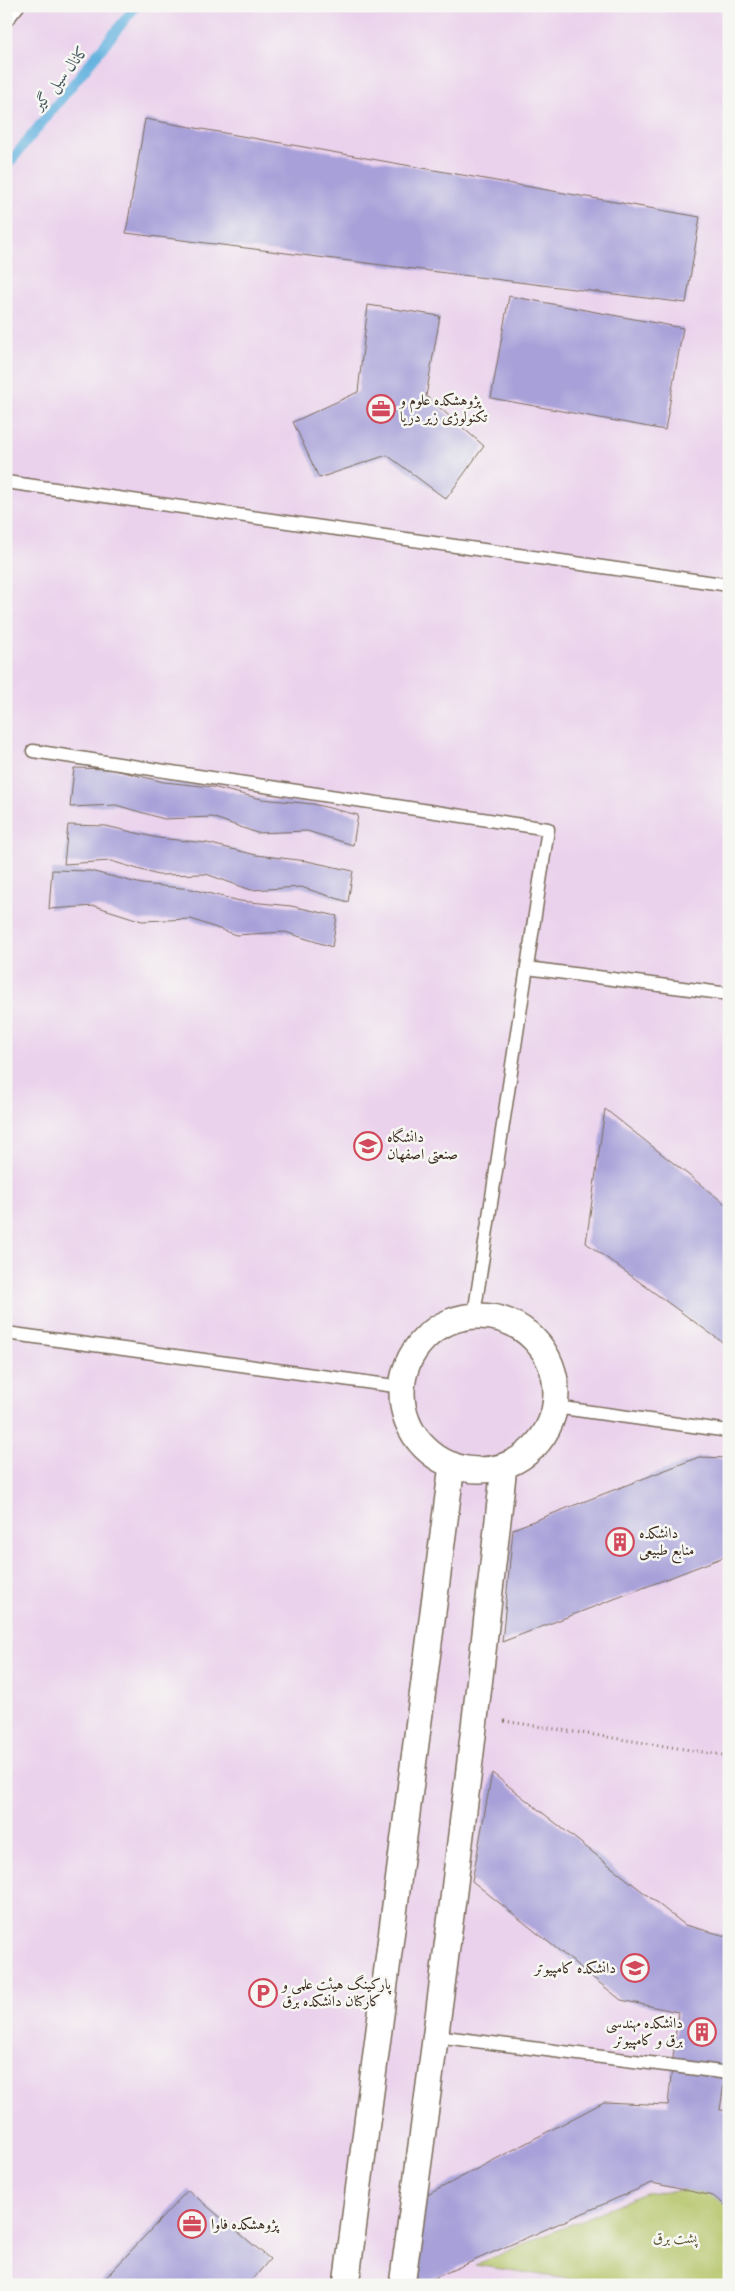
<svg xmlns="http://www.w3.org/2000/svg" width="735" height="2291" font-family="'IM FELL DW Pica',Amiri,serif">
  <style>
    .built { fill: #ead1ec }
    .green { fill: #b4c467; stroke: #787742 }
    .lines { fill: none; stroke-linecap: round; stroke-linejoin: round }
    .stream { stroke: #65b3df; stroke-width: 10 }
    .building { fill: #a8a1d9 }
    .lane-casing { stroke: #7b6c5c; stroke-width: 15 }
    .street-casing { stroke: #7b6c5c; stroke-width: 28 }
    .path { stroke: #7b6c5c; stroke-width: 3; stroke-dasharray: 1 4; stroke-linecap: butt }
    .lane { stroke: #fff; stroke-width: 12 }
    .street { stroke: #fff; stroke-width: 25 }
    .labels { text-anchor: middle; stroke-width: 5; stroke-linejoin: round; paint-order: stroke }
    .poi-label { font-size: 15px; fill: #3b2a1e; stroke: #f6f6f2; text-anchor: start }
    .park-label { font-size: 15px; fill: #5f5834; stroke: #f6f6f2 }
    .water-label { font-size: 16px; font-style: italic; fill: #4a5a62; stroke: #f6f6f2 }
  </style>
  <rect width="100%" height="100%" fill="#f6f6f2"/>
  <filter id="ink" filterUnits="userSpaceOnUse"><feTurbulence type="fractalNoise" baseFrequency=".02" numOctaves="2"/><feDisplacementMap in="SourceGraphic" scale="10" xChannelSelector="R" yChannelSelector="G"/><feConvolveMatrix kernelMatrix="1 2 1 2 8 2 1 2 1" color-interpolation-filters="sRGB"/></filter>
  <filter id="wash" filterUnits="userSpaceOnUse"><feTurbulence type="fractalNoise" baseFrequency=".0096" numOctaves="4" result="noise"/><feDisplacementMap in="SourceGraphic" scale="20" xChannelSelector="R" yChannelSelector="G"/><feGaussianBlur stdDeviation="1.12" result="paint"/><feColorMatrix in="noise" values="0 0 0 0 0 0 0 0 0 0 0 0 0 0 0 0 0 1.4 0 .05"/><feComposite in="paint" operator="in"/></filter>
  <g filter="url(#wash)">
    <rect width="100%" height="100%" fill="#f1e6d0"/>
    <path class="built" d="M6,6h723v2279h-723z"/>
    <path class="green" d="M717,2187l12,9v89h-120l-134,-20 170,-72z"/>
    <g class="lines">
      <path class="stream" d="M6,167l130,-161"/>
    </g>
    <g id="blocks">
      <path class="building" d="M145,119l555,98 -14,86 -560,-70z
        M509,296l174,32 -18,102 -174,-32z
        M368,305l72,11 -14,80 58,50 -38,53 -59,-44 -68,23 -26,-56 65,-30z
        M74,768l37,1 53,13 48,5 50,12 51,5 45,11 -5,30 -46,-14 -50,2 -45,-16 -48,2 -48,-14 -46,2z
        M68,825l38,1 52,12 49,5 49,12 51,6 46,10 -5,31 -47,-15 -50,3 -45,-16 -48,1 -47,-14 -47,3z
        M52,870l38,1 52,13 49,5 49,12 51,5 46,10 -5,31 -47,-15 -49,3 -45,-16 -49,2 -47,-15 -46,3z
        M605,1109l124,98v140l-143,-104z
        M699,1457l30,1v97l-227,87 11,-113z
        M492,1773l193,152 41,11 3,-2v117l-9,59 9,1v97l-16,-12 -61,-13 -234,102h-4l2,-84 188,-99 64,3 10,-93 -57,-12 -149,-119z
        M188,2190l82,69 -22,26h-149z"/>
    </g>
  </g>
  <g filter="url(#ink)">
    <use href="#blocks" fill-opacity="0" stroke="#7b6c5c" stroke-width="1"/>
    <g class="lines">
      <defs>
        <path id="lane" d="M6,21l12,-15
          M6,482l723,103
          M33,751l515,78 -74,486
          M527,968l202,26
          M6,1333l396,54
          M555,1407l174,24
          M436,2036l293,37"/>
        <path id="street" d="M402 1393a77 77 0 1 1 154 0a77 77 0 1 1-154 0Z
          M346,2285l106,-820
          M402,2285c38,-273 72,-546 102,-819"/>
      </defs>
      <use href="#lane" class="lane-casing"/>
      <use href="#street" class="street-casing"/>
      <path class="path" d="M504,1721l225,35
        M726,1936l3,-15"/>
      <use href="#lane" class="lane"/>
      <use href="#street" class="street"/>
    </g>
  </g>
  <defs>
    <symbol id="office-ring" viewBox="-11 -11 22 22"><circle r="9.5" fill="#f6f6f2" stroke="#d1495b" stroke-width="1.5"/><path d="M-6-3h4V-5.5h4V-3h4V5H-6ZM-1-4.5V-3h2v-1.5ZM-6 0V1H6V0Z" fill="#d1495b"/></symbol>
    <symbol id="university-ring" viewBox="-11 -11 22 22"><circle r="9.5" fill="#f6f6f2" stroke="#d1495b" stroke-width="1.5"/><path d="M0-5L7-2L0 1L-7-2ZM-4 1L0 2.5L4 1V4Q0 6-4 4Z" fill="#d1495b"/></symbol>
    <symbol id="building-ring" viewBox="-11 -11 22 22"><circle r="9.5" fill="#f6f6f2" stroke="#d1495b" stroke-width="1.5"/><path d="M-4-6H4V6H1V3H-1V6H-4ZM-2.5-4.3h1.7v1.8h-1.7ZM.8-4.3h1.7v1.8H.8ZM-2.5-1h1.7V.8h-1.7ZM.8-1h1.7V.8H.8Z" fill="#d1495b"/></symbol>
    <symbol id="parking-ring" viewBox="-11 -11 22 22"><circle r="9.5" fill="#f6f6f2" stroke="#d1495b" stroke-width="1.5"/><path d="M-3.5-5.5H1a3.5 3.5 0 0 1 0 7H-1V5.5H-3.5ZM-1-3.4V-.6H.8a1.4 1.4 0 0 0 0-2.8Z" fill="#d1495b"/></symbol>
  </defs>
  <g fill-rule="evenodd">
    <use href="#office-ring" x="365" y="393" width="32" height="32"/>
    <use href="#university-ring" x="352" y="1130" width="32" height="32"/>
    <use href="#building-ring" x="604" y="1526" width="32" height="32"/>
    <use href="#university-ring" x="619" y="1952" width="32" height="32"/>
    <use href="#parking-ring" x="247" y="1977" width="32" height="32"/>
    <use href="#building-ring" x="686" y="2016" width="32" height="32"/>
    <use href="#office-ring" x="176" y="2208" width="32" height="32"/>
  </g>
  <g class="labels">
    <g class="poi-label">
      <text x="400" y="405">پژوهشکده علوم و<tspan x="400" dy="17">تکنولوژی زیر دریا</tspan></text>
      <text x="387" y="1142">دانشگاه<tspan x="387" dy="17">صنعتی اصفهان</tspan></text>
      <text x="639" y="1538">دانشکده<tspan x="639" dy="17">منابع طبیعی</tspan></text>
      <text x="616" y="1973" text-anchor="end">دانشکده کامپیوتر</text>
      <text x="282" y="1989">پارکینگ هیئت علمی و<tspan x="282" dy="17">کارکنان دانشکده برق</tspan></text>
      <text x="683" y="2028" text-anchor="end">دانشکده مهندسی<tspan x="683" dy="17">برق و کامپیوتر</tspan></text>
      <text x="211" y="2229">پژوهشکده فاوا</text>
    </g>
    <g class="park-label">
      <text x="675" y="2243">پشت برق</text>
    </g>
    <g class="water-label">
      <text transform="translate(60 77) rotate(-51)" y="6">کانال سیل گیر</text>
    </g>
  </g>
  <rect width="735" height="2291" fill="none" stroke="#f6f6f2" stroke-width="25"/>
</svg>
